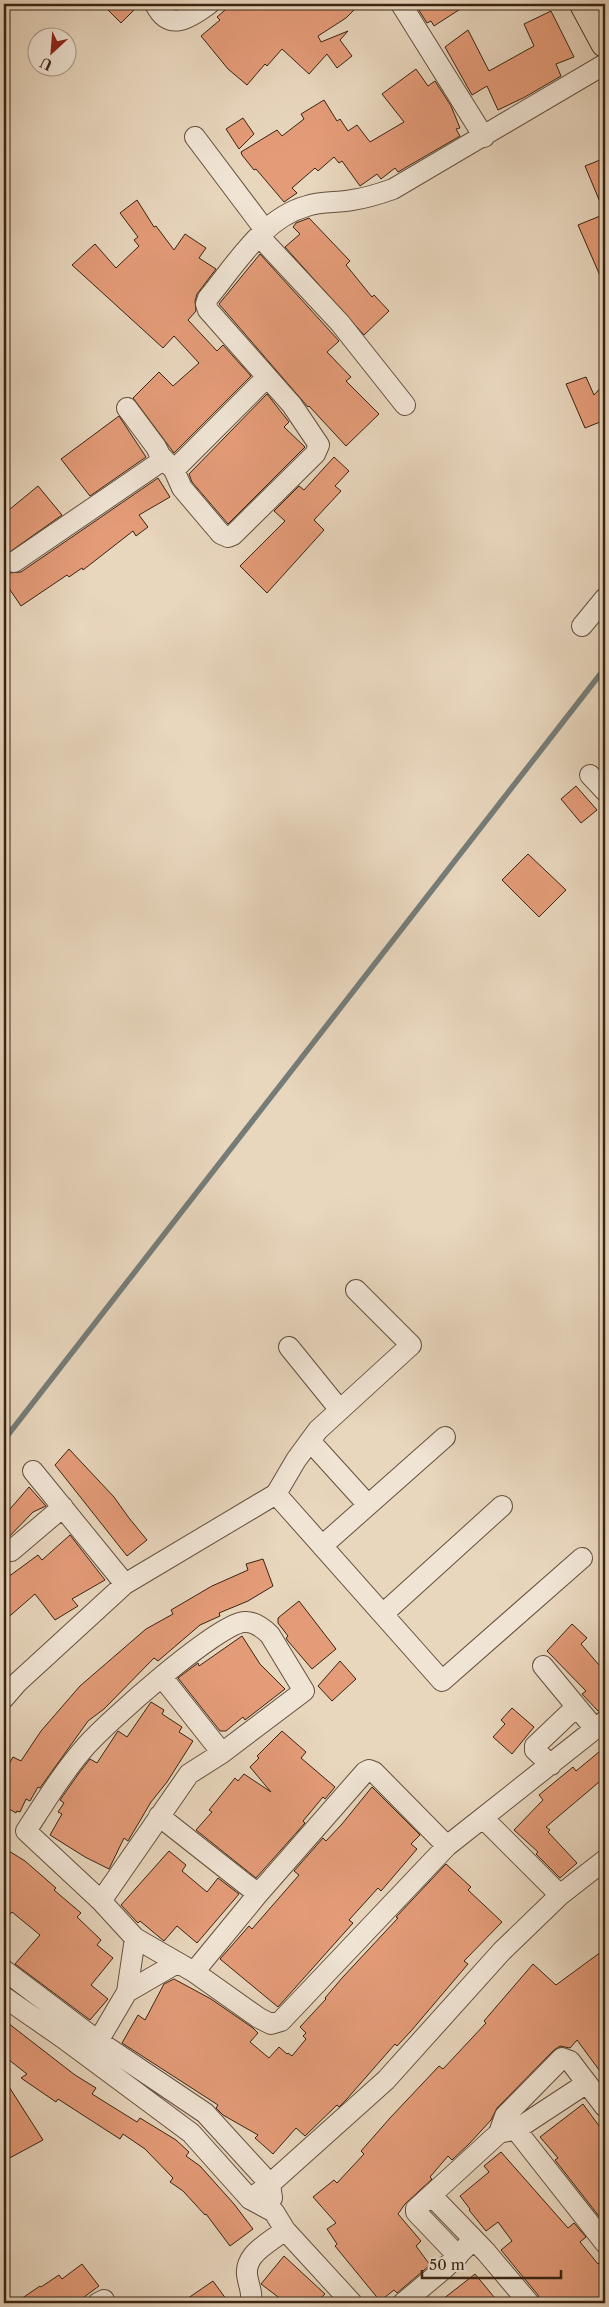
<svg xmlns="http://www.w3.org/2000/svg" width="609" height="2307" font-family="'Libre Caslon Text',serif">
  <style>
    .lines { fill: none; stroke-linecap: round; stroke-linejoin: round }
    .stream { stroke: #757c78; stroke-width: 5.5 }
    .building { fill: #e49b78; stroke: #392413 }
    .street-casing { stroke: #65503e; stroke-width: 22 }
    .primary-casing { stroke: #392413; stroke-width: 30 }
    .street { stroke: #f0e4d4; stroke-width: 20 }
    .primary { stroke: #e8d6bd; stroke-width: 28 }
  </style>
  <rect width="100%" height="100%" fill="#e8d6bd"/>
  <filter id="stains"><feTurbulence type="fractalNoise" baseFrequency=".004" numOctaves="4"/><feColorMatrix values="0 0 0 0 .2 0 0 0 0 .09 0 0 0 0 .02 0 0 0 .5 -.17"/></filter>
  <radialGradient id="worn" r=".72"><stop offset=".6" stop-color="#630" stop-opacity="0"/><stop offset="1" stop-color="#630" stop-opacity=".3"/></radialGradient>
  <g class="lines">
    <path class="stream" d="M4,1440l601,-772"/>
  </g>
  <path class="building" d="M102,4h38l-19,19z
    M232,4h128l-14,14 -28,18 3,6 27,-11 -8,9 12,16 -15,12 -10,-14 -18,20 -27,-25 -15,17 -2,-2 -18,21 -19,-16 -27,-33 19,-16 -3,-3z
    M415,4h53l-34,22 -3,-5 -4,2z
    M551,11l23,46 -18,7 5,12 -36,21 -27,13 -11,-24 -15,9 -27,-48 23,-17 21,41 45,-25 -10,-22z
    M416,69l12,17 7,-5 16,25 9,22 -4,1 4,7 -62,36 -3,-4 -14,11 -4,-5 -17,12 -18,-25 -3,2 -5,-6 -16,14 -3,-3 -23,20 5,5 -13,9 -28,-33 -2,1 -12,-15 -1,-3 36,-22 5,6 22,-17 -3,-5 23,-14 13,21 3,-2 8,12 9,-6 13,17 34,-20 -22,-28z
    M243,118l11,16 -15,15 -13,-20z
    M605,158v129l-27,-62 27,-11 -20,-48z
    M137,200l17,27 2,-1 18,24 11,-16 21,14 -7,10 17,11 -19,25 -2,7 1,10 -8,9 29,31 6,-6 28,31 -77,77 -41,-55 26,-26 14,14 26,-23 -25,-27 -11,12 -91,-83 23,-21 21,24 23,-22 -5,-6 4,-3 -18,-24z
    M309,218l41,43 -4,4 26,32 2,-2 15,16 -25,24 -79,-88 15,-13 -7,-7 3,-4z
    M260,254l79,87 -12,11 24,25 -5,4 33,33 -33,32 -37,-40 -1,1 -89,-103z
    M586,377l8,18 11,-12v37l-20,8 -19,-44z
    M267,394l22,28 -5,5 21,20 -77,77 -36,-42 -3,-8z
    M119,416l27,41 -56,39 -29,-37z
    M334,457l15,14 -14,15 6,5 -27,29 10,10 -57,63 -27,-27 45,-45 -11,-10 25,-25 5,4z
    M158,478l12,19 -31,18 9,12 -12,9 -3,-5 -50,39 -1,-2 -13,9 -2,-2 -46,31 -17,-25v-13l5,5 12,-1z
    M38,486l24,29 -58,41v-42z
    M576,786l21,24 -16,13 -20,-24z
    M528,854l38,36 -27,27 -37,-37z
    M69,1449l45,48 15,21 18,22 -20,16 -72,-91z
    M29,1487l17,19 -13,6 -29,30v-26z
    M70,1535l35,45 -33,19 6,7 -23,14 -20,-26 -31,27v-41l34,-25 4,5z
    M263,1559l10,27 -25,15 -29,12 1,3 -20,9 -42,36 -4,-3 -50,51 -16,12 -48,67 -2,-1 -8,14 -4,-2 -6,13 -3,-1 -1,2 -12,-7v-33l9,-16 8,4 20,-30 39,-45 66,-57 27,-15 -2,-4 41,-24 36,-16 -2,-6z
    M299,1601l37,48 -24,20 -24,-28 -2,-3 2,-2 -10,-13v-5z
    M572,1624l15,14 -6,6 24,28v37l-7,2 -16,-17 4,-3 -39,-40z
    M242,1636l18,28 25,25 -40,31 -2,-3 -17,14h-6l-42,-53 20,-15 1,3z
    M340,1661l16,18 -24,22 -14,-15z
    M151,1702l13,8 -2,4 20,13 -3,5 14,9 -26,41 -16,20 -23,39 -4,-3 -15,31 -24,-12 -35,-22 12,-21 -4,-2 6,-9 -4,-3 19,-27 11,-14 7,4 21,-32 9,6z
    M512,1708l22,19 -22,27 -19,-17 12,-13 -4,-4z
    M282,1731l24,21 -5,6 34,29 -10,12 -2,-2 -20,24 2,2 -49,55 -60,-48 16,-18 -3,-2 26,-32 3,3 6,-7 27,18 -21,-25 9,-9 -2,-2z
    M605,1747v30l-59,50 4,3 -2,2 29,31 -17,15 -24,-24 2,-2 -24,-22 29,-30 -4,-5 34,-28 3,4z
    M372,1787l48,48 -9,9 6,5 -36,42 -3,-3 -29,32 4,3 -75,84 -58,-48 29,-33 3,3 47,-54 -5,-4 29,-33 3,3 16,-17z
    M4,1848l21,13 31,27 -2,2 27,23 -4,4 24,23 -4,5 16,13 -22,27 17,14 -18,21 -75,-56 25,-29 -28,-23 -8,9z
    M169,1851l17,14 -4,6 25,21 11,-14 21,16 -42,49 -20,-17 -13,15 -24,-20 -2,2 -17,-18z
    M446,1864l25,23 -3,3 34,32 -38,39 4,3 -57,67 -14,15 -2,-2 -49,56 -7,7 -2,-2 -32,31 -9,-8 -23,26 -18,-16 3,-3 -35,-20 -7,-7 2,-3 -96,-62 16,-28 7,5 19,-36 10,-5 37,20 42,29 5,5 -8,9 19,16 10,-11 8,7 1,-1 4,3 14,-17 -3,-3 3,-3 -6,-6 26,-28 -1,-1 17,-20 56,-60 -2,-1z
    M605,1949v129l-28,-38 -7,8 -10,-2 -6,4 -57,58 -6,12 -22,24 -17,16 -4,-4 -18,21 2,2 -27,25 -7,10 23,27 -5,5 14,19 -33,28 -3,-3 -14,11 -45,-55 2,-2 -10,-15 9,-6 -23,-26 21,-17 3,3 27,-29 -3,-3 29,-33 49,-52 4,3 43,-46 -2,-2 49,-57 23,21z
    M4,2020l71,55 21,13 -4,6 45,28 3,-4 36,22 13,12 -3,4 14,10 34,38 19,25 -23,17 -24,-32 -1,1 -22,-24 -13,-9 3,-4 -28,-29 -22,-15 -3,5 -62,-40 -2,3 -35,-24 6,-4 -23,-18z
    M4,2079l39,61 -39,21z
    M583,2104l22,30v90l-50,-64 3,-2 -18,-21z
    M501,2152l67,76 6,-5 12,14 -6,5 18,22 7,-6v45h-64l-3,-8 -37,-45 11,-9 -14,-19 -12,9 -17,-21 1,-1 -10,-13 29,-24 -5,-6z
    M284,2256l41,38 -9,9h-30l-25,-19z
    M82,2264l17,22 -23,17h-61l25,-17 1,1 18,-12 3,4z
    M475,2274l24,29h-61z
    M213,2281l16,22h-48z"/>
  <g class="lines">
    <defs>
      <path id="street" d="M155,4c14,28 34,15 54,0
        M401,4l83,133
        M195,137l70,93
        M259,236l81,87 65,82
        M127,408l29,39 4,8 14,15 8,18 39,46 7,3 5,-2 82,-81 4,-9 -27,-40 -84,-95 -2,-6 2,-6c28,-34 55,-80 99,-92 14,-5 31,-3 45,-6 15,-2 27,-6 41,-11l212,-125
        M174,470l93,-93
        M14,562l149,-102
        M582,626l23,-28
        M590,775l15,16
        M289,1347l51,63
        M310,1441l58,64
        M33,1471l92,113
        M276,1494l20,-34 22,-30 93,-85 -55,-55
        M322,1546l123,-109
        M11,1551l52,-44
        M384,1613l118,-107
        M543,1666l52,63
        M162,1677l60,76
        M4,1698l13,-15 108,-99 151,-90 166,187 140,-123
        M551,1765l-16,-15v-4l41,-39
        M159,1816l99,78
        M483,1818l77,77
        M101,1901l88,-127 33,-21 82,-62 -34,-56c-7,-7 -16,-14 -26,-13 -27,2 -137,100 -158,124 -23,26 -41,56 -60,85l75,70 34,37 59,34 65,46 12,6 10,-3 166,-175 158,-125
        M4,1970l94,71 107,72 65,71 2,14
        M194,1972l64,-78 107,-122 4,-2 5,2 73,74
        M127,1992l50,-29
        M4,1997l59,41 128,95 59,66 24,13 11,18 67,73
        M91,2053l36,-61 8,-54
        M505,2116l100,127
        M503,2132l14,-3 70,-46
        M431,2195l55,57 43,51
        M250,2199l20,-15 116,-104 116,-129 58,-56 45,-35
        M458,2256l-42,-44v-3l83,-76 6,-17 57,-58 8,3 35,46
        M98,2303l6,-3
        M250,2303c3,-8 0,-14 -2,-23 -7,-25 20,-36 37,-50
        M403,2303l42,-35 22,-22"/>
      <path id="primary" d="M584,4l21,39"/>
    </defs>
    <use href="#street" class="street-casing"/>
    <use href="#primary" class="primary-casing"/>
    <use href="#street" class="street"/>
    <use href="#primary" class="primary"/>
  </g>
  <rect width="609" height="2307" fill="none" stroke="#e8d6bd" stroke-width="20"/>
  <rect x="5" y="5" width="599" height="2297" fill="none" stroke="#392413" stroke-width="2.5"/>
  <rect x="10" y="10" width="589" height="2287" fill="none" stroke="#392413"/>
  <g transform="translate(52 52) rotate(206)"><circle r="24" fill="#f0e4d4" stroke="#a79787"/>
  <path d="M0-4L9 19L0 12L-9 19Z" fill="#8f2418"/>
  <text y="-8" font-size="14" font-weight="bold" text-anchor="middle" fill="#392413">U</text>
  </g>
  <path d="M422 2270v8h139v-8" fill="none" stroke="#392413" stroke-width="2.5"/>
  <text x="429" y="2270" font-size="15" fill="#392413" stroke="#f0e4d4" stroke-width="4" paint-order="stroke">50 m</text>
  <rect width="100%" height="100%" filter="url(#stains)"/>
  <rect width="100%" height="100%" fill="url(#worn)"/>
</svg>
